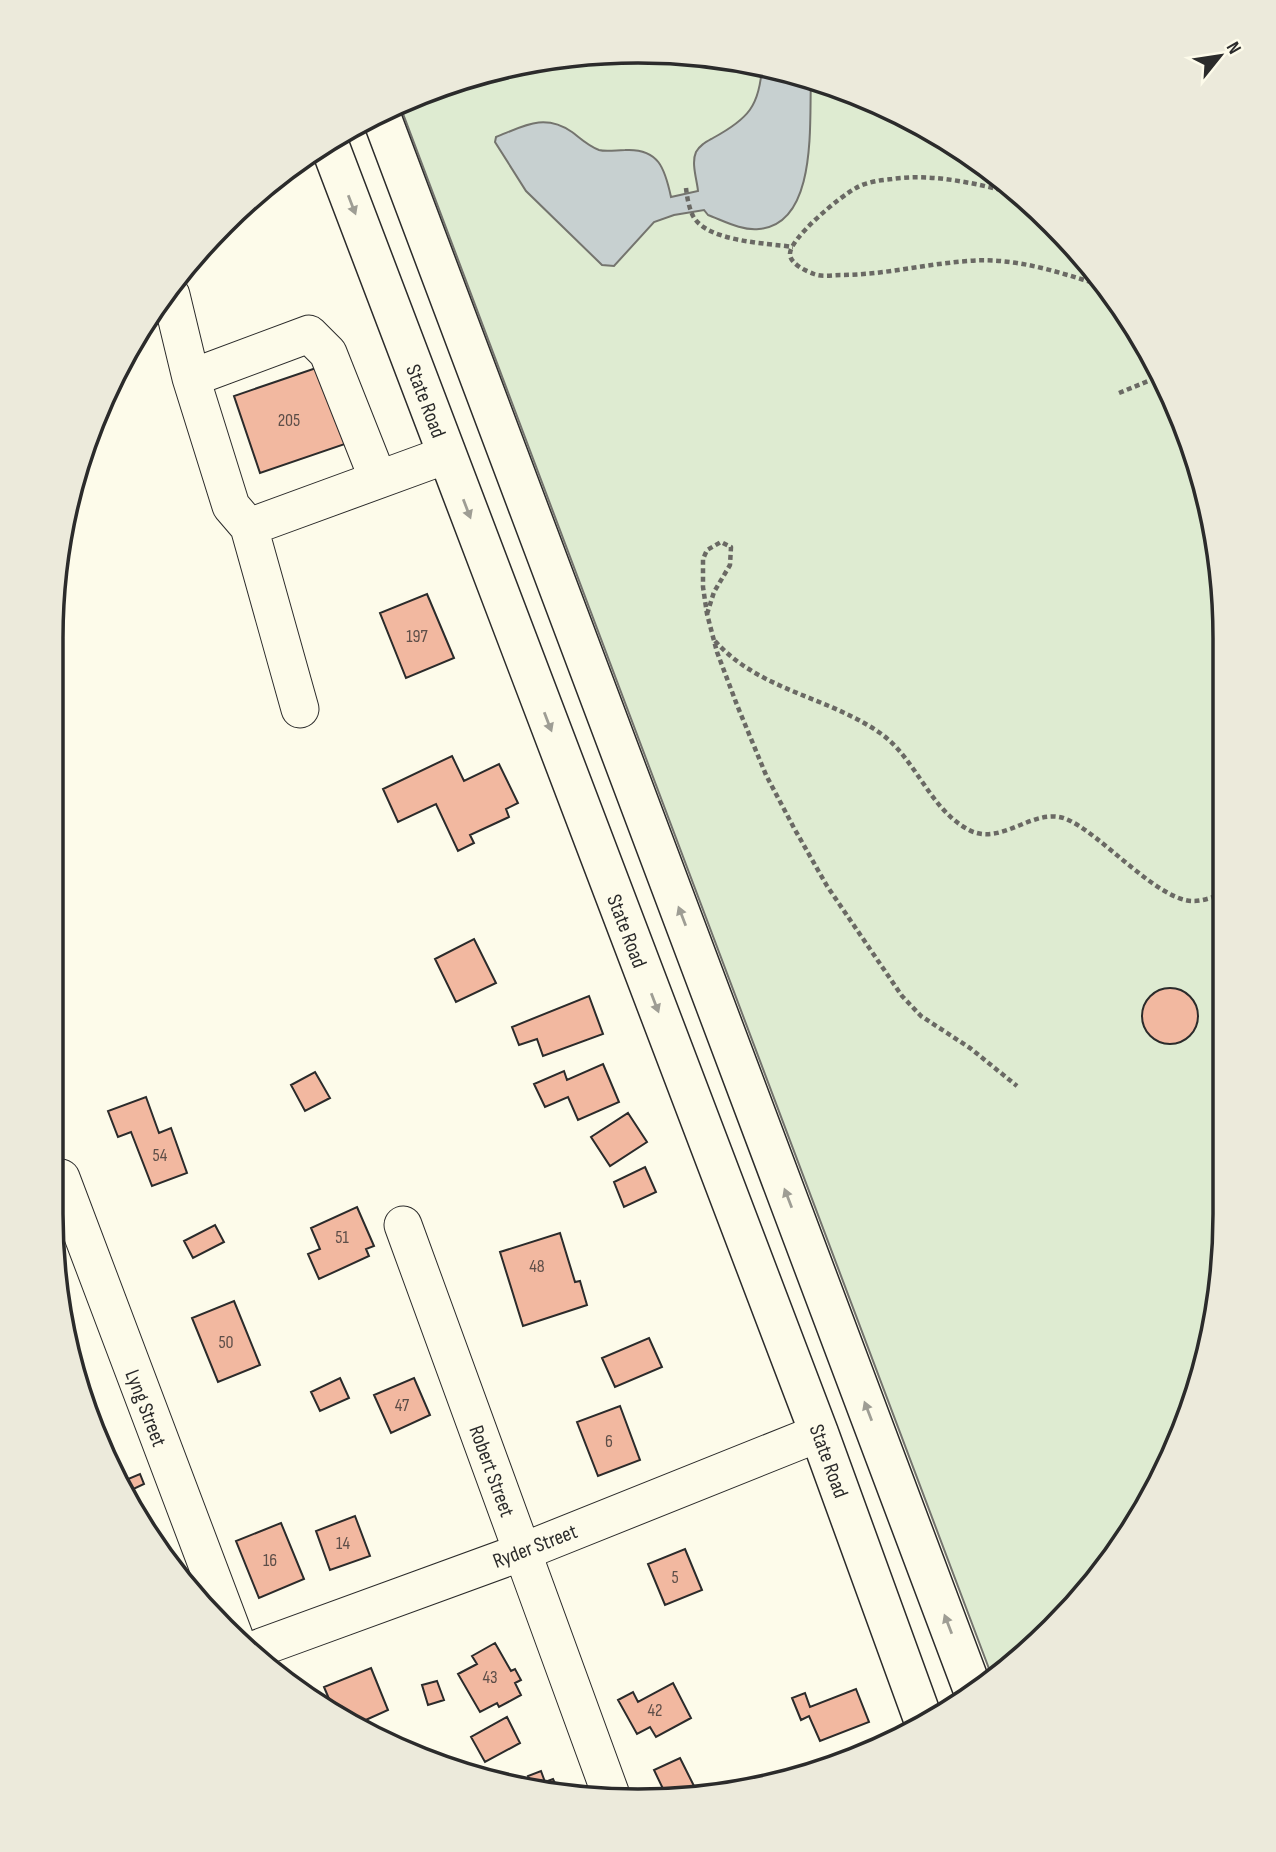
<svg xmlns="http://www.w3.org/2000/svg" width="1276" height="1852" font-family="'Sofia Sans Condensed',sans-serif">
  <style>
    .green { fill: #deebd1; stroke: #74746e; stroke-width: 2 }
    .water { fill: #c7d0d0; stroke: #74746e; stroke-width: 2 }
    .building { fill: #f2b8a0; stroke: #2b2b2b; stroke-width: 2 }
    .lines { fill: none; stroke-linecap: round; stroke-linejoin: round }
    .minor-casing { stroke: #2b2b2b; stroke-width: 39 }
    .major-casing { stroke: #2b2b2b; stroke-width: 41 }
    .path { stroke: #6a6964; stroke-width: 4.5; stroke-dasharray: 5 3.5; stroke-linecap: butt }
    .minor { stroke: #fdfbea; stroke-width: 37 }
    .major { stroke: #fdfbea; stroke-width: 38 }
    .oneway { fill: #9e9d94 }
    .labels { text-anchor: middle; stroke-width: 5; stroke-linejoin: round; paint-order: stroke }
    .number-label { font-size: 18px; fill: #5d4e48 }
    .street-label { font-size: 21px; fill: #2b2b2b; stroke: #fdfbea }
    .rim { fill: none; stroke: #2b2b2b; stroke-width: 3.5 }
  </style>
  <rect width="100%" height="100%" fill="#fdfbea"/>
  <path class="green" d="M638,51l115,11 110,34 102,54 89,73 111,155 49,146 11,114v576l-11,115 -34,110 -54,102 -73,89 -62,44 -592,-1571 15,-8 110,-33z"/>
  <path class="water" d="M762,65l49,15c-2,42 7,144 -52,149 -17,2 -35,-8 -51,-14l-4,-5 -30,5 -20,7 -40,44 -12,-1 -76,-74 -31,-49 1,-5c28,-11 48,-24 76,-5 8,6 16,14 27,18 7,2 18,0 26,0 34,-2 40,19 46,47l27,-6c-1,-11 -7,-28 -2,-39 4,-7 10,-10 17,-14 35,-19 47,-32 49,-73z"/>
  <path class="building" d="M319,367l26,77 -85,29 -26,-77z
    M427,594l27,64 -48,20 -26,-65z
    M452,756l12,25 35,-17 19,39 -12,6 3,8 -39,18 4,8 -16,8 -22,-47 -38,18 -15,-33z
    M474,939l22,44 -40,19 -21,-43z
    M1142 1016a28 28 0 1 1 56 0a28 28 0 1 1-56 0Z
    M589,996l14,38 -60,22 -6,-17 -18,6 -7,-18z
    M603,1064l16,38 -41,18 -10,-23 -23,10 -11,-23 30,-13 3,9z
    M315,1072l15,26 -25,13 -14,-26z
    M146,1097l13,36 12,-5 16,45 -35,13 -21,-54 -13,5 -10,-26z
    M628,1113l19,29 -37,24 -19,-29z
    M645,1167l11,25 -32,15 -10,-25z
    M357,1207l17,39 -8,3 3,7 -50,23 -11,-25 12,-5 -9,-21z
    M215,1225l9,17 -31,16 -9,-17z
    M560,1233l15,49 5,-1 7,24 -64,21 -23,-74z
    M234,1301l26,64 -42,17 -26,-64z
    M649,1338l13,29 -47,20 -13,-29z
    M340,1378l9,20 -29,13 -9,-19z
    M414,1378l16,37 -39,18 -17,-38z
    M620,1406l20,54 -42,16 -21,-54z
    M123,1472l3,8 14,-6 4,10 -13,6 5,20 -17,-36z
    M355,1516l15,40 -40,14 -14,-39z
    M281,1523l23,56 -45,19 -23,-57z
    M685,1549l17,41 -37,15 -17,-41z
    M495,1643l16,28 4,-2 6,11 -6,3 6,12 -22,12 -2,-4 -17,9 -22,-38 19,-10 -5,-8z
    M371,1668l17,42 -29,13 -27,-17 -8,-19z
    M437,1681l7,19 -16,5 -6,-20z
    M673,1683l18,35 -35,19 -6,-10 -13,7 -19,-34 15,-8 5,10z
    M856,1689l13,33 -49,19 -11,-25 -8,4 -9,-22 13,-5 5,14z
    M507,1717l13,26 -35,19 -14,-25z
    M680,1758l16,32 -31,3 -11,-23z
    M541,1771l4,11 8,-3 8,17 -34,-9 5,-2 -4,-9z"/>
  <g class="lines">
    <defs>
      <path id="minor" d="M171,295l20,83 40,128 18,21 197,-72
        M191,378l118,-44 19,19 50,126
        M249,527l51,182
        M61,1178l173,458
        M403,1225l208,570
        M248,1652l274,-100 297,-119"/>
      <path id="major" d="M380,113l592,1575
        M328,141l491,1292 105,289"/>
    </defs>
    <use href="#minor" class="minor-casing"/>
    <use href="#major" class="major-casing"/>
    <path class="path" d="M686,188c1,9 3,20 7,28 14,26 74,27 100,31
      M1018,194c-41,-10 -83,-21 -126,-15 -11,1 -26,3 -36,9 -14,7 -68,51 -66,67 1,9 16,16 24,19 8,3 18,1 27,1 42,0 84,-11 127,-14 45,-4 87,10 129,23
      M1119,393l44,-18
      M707,614l7,-22 16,-27 1,-18 -10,-5 -14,8 -4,9v28l4,27 10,38 20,53 29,70 28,53 33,58 75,110 19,20 49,32 47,38
      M715,641c45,50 112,55 165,92 36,25 49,76 89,97 33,17 65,-24 97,-11 35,14 92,83 128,82 10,0 22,-5 31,-8"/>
    <use href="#minor" class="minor"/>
    <use href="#major" class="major"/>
  </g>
  <defs><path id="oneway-solid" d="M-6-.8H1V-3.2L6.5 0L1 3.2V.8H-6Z" transform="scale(1.75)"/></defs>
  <g class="oneway">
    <use href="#oneway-solid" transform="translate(352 205) rotate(69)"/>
    <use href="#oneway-solid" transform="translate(467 509) rotate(69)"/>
    <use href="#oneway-solid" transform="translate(548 722) rotate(69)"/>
    <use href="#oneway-solid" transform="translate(682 916) rotate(-111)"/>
    <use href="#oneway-solid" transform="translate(655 1003) rotate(69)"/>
    <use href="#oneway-solid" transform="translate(788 1198) rotate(-111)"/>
    <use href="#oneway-solid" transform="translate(868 1411) rotate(-111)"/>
    <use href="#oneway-solid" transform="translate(948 1624) rotate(-111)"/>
  </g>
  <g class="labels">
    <g class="number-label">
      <text x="289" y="426">205</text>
      <text x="417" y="642">197</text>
      <text x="160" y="1161">54</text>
      <text x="342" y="1243">51</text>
      <text x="537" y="1272">48</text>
      <text x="226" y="1348">50</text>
      <text x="402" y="1411">47</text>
      <text x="609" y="1447">6</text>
      <text x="343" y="1549">14</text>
      <text x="270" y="1566">16</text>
      <text x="675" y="1583">5</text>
      <text x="490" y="1683">43</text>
      <text x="655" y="1716">42</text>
    </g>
    <g class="street-label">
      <text transform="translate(426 401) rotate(69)" y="7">State Road</text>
      <text transform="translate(627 931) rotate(69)" y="7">State Road</text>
      <text transform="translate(146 1408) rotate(69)" y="7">Lyng Street</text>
      <text transform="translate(829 1461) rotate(70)" y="7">State Road</text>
      <text transform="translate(492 1471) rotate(70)" y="7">Robert Street</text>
      <text transform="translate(535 1546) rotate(-21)" y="7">Ryder Street</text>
    </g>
  </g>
  <path d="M0 0H1276V1852H0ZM638 63H638A575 575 0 0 1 1213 638V1214A575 575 0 0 1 638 1789H638A575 575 0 0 1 63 1214V638A575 575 0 0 1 638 63Z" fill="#eceadb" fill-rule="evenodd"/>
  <path class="rim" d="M638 63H638A575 575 0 0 1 1213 638V1214A575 575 0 0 1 638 1789H638A575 575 0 0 1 63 1214V638A575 575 0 0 1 638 63Z"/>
  <g transform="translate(1220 56) rotate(60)" stroke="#fdfbea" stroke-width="5" paint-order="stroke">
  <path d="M0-5L12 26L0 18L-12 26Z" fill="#2b2b2b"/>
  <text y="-10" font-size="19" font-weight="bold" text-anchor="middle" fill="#2b2b2b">N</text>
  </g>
</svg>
